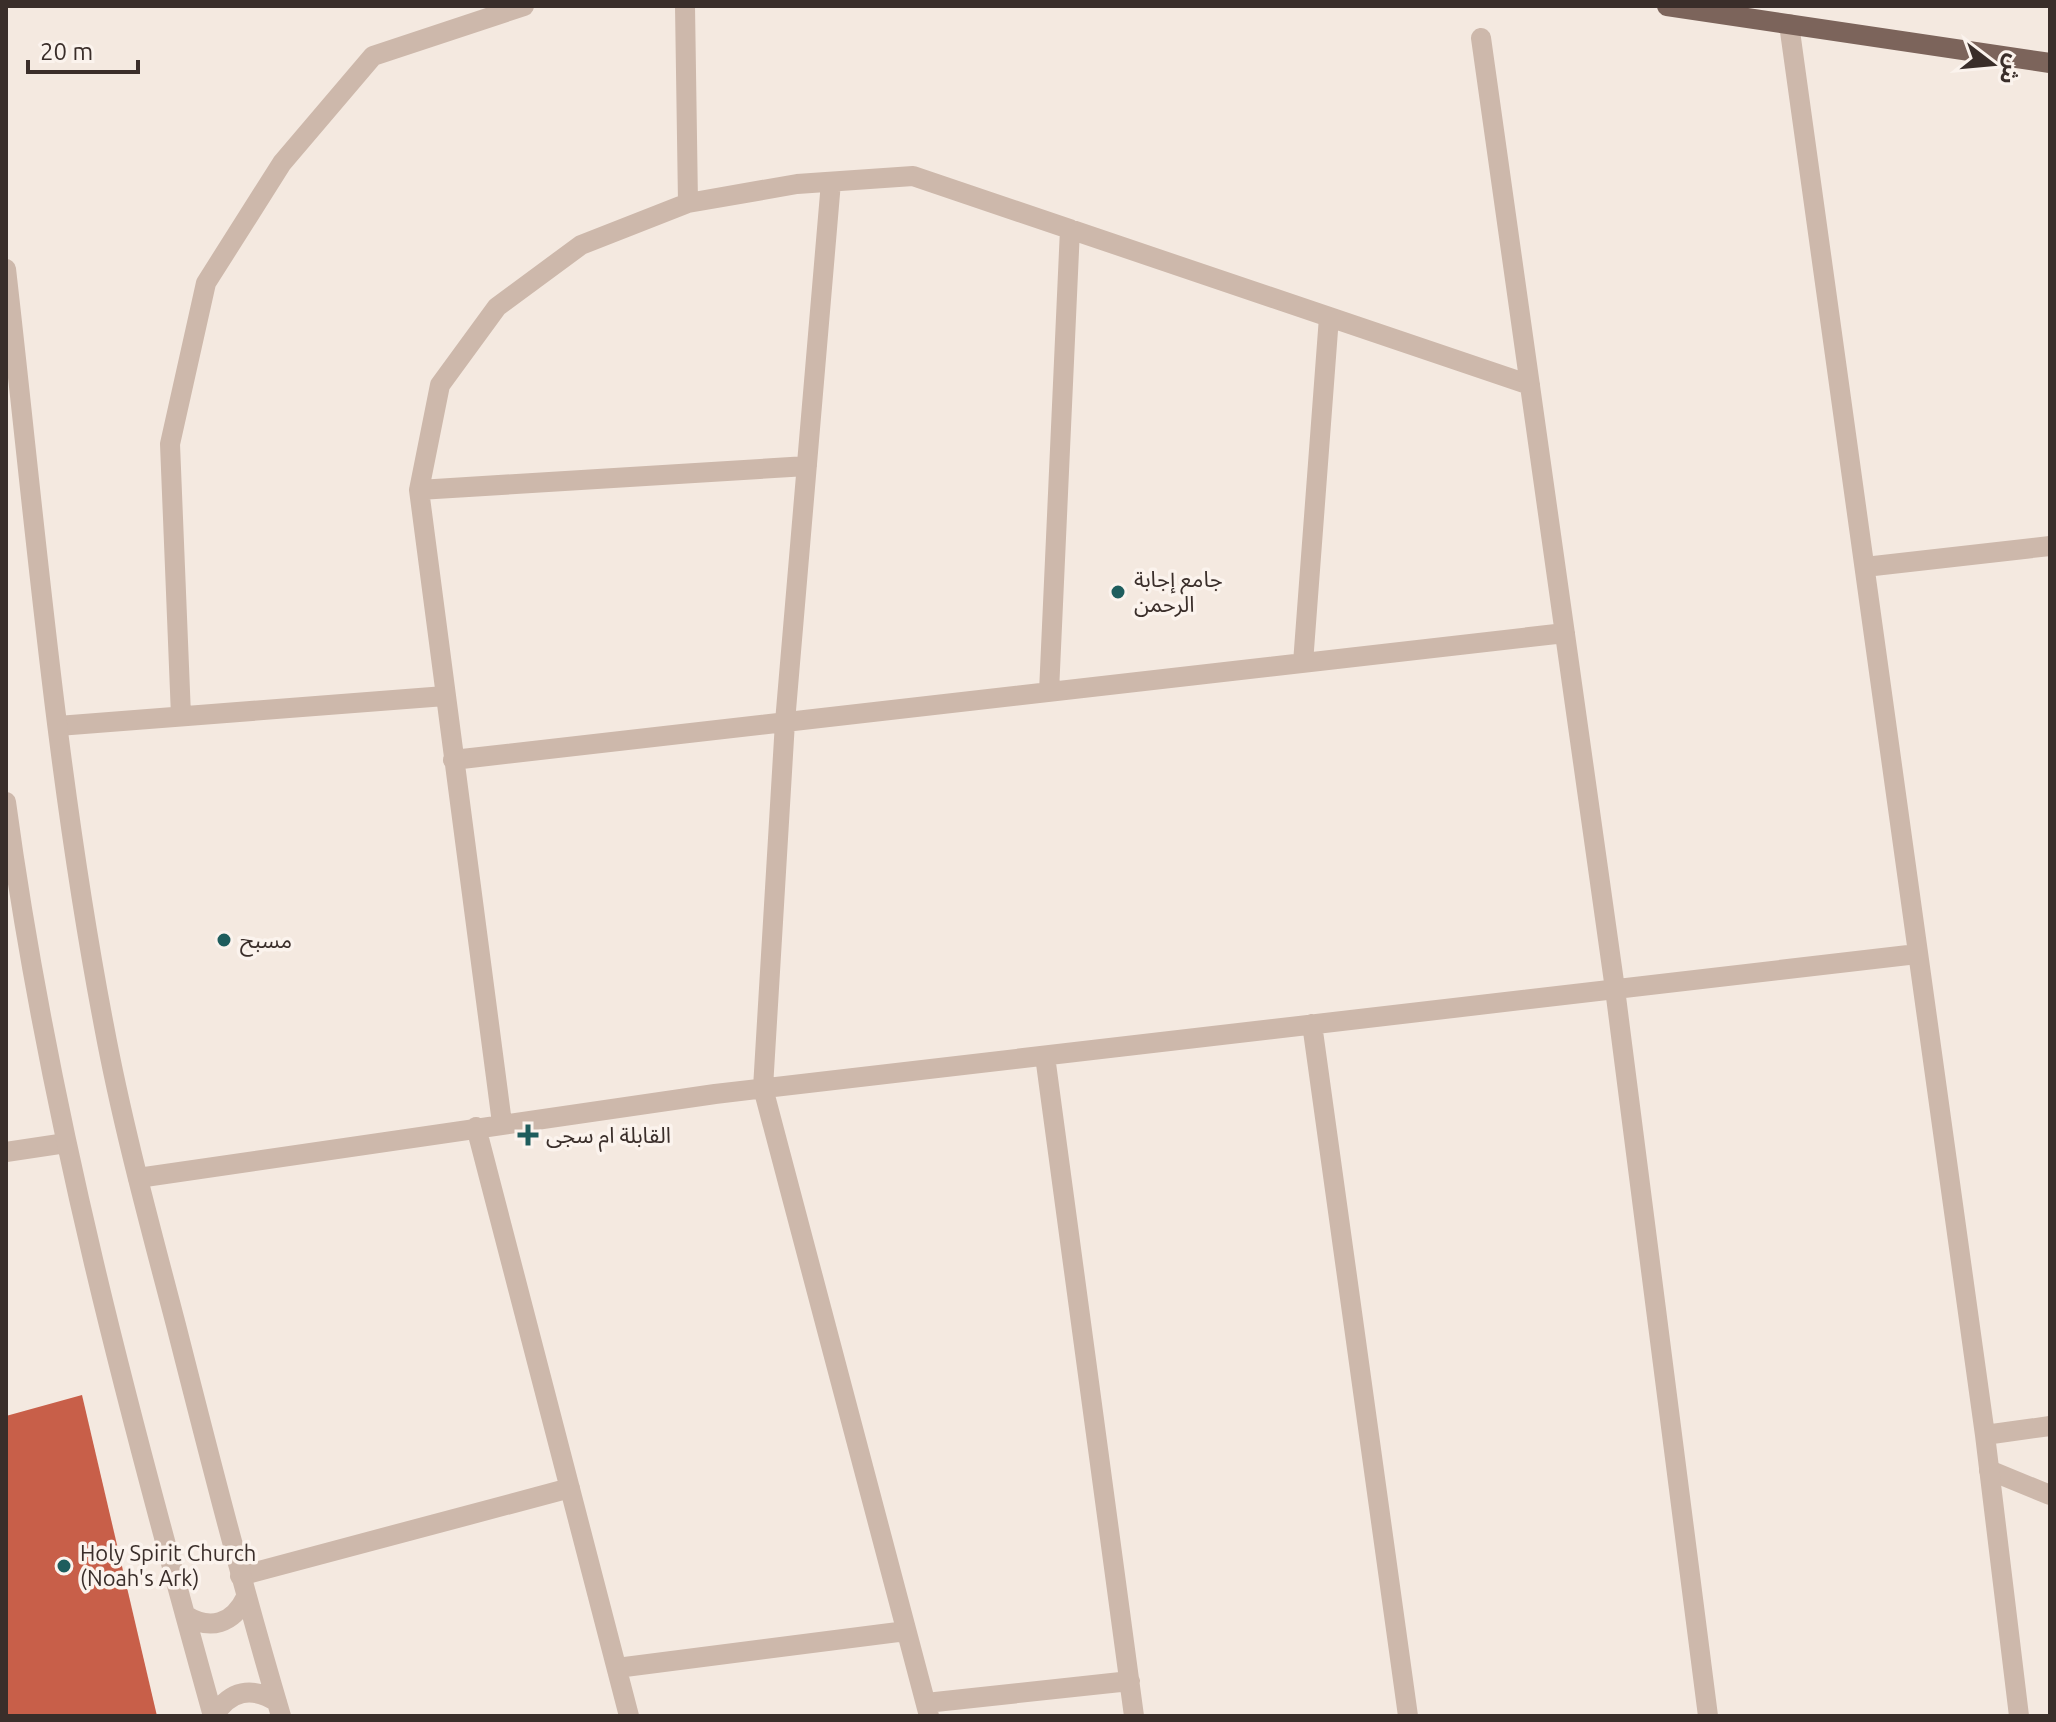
<svg xmlns="http://www.w3.org/2000/svg" width="2056" height="1722" font-family="Ubuntu,'Noto Sans Arabic',sans-serif">
  <style>
    .building { fill: #c85f49 }
    .lines { fill: none; stroke-linecap: round; stroke-linejoin: round }
    .service { stroke: #cdb8ab; stroke-width: 20 }
    .minor { stroke: #cdb8ab; stroke-width: 20 }
    .tertiary { stroke: #cdb8ab; stroke-width: 20 }
    .primary { stroke: #7c645b; stroke-width: 20 }
    .poi-dot { fill: #1e5d5d; stroke: #fbf3ed; stroke-width: 3 }
    .labels { text-anchor: middle; stroke-width: 7; stroke-linejoin: round; paint-order: stroke }
    .poi-label { font-size: 22px; fill: #3a2e2a; stroke: #fbf3ed; text-anchor: start }
  </style>
  <rect width="100%" height="100%" fill="#f4e9e0"/>
  <path class="building" d="M82,1395l75,321h-151v-300z"/>
  <g class="lines">
    <path class="service" d="M1989,1470l61,25"/>
    <path class="minor" d="M685,6l3,197
      M1789,24l196,1411 34,281
      M1481,38l134,951 93,727
      M831,182l-46,540 -22,366 166,628
      M419,490l388,-24
      M1865,567l185,-21
      M1303,663l26,-346
      M1049,692l21,-463
      M181,716l-11,-272 36,-161 76,-120 91,-107 151,-50
      M58,726l387,-30
      M453,760l1112,-127
      M1312,1024l96,692
      M1045,1056l89,660
      M502,1123l-83,-633 21,-105 57,-78 84,-62 107,-42 109,-19 116,-8 617,209
      M476,1127l153,589
      M6,1152l60,-9
      M138,1178l577,-84 1202,-140
      M1985,1435l65,-9
      M240,1576l330,-88
      M617,1668l289,-37
      M926,1703l204,-22"/>
    <path class="tertiary" d="M6,269c29,253 50,507 98,757 19,102 47,203 73,303 33,130 66,259 104,387
      M6,802c42,310 123,613 207,914
      M185,1615c25,16 48,9 61,-18
      M214,1716c16,-26 38,-30 63,-14"/>
    <path class="primary" d="M1667,6l383,57"/>
  </g>
  <g class="poi-dot">
    <circle cx="1118" cy="592" r="8"/>
    <circle cx="224" cy="940" r="8"/>
    <path d="M524 1123h8v8h8v8h-8v8h-8v-8h-8v-8h8z"/>
    <circle cx="64" cy="1566" r="8"/>
  </g>
  <g class="labels">
    <g class="poi-label">
      <text x="1134" y="587">جامع إجابة<tspan x="1134" dy="25">الرحمن</tspan></text>
      <text x="240" y="948">مسبح</text>
      <text x="546" y="1143">القابلة ام سجى</text>
      <text x="80" y="1561">Holy Spirit Church<tspan x="80" dy="25">(Noah's Ark)</tspan></text>
    </g>
  </g>
  <rect width="2056" height="1722" fill="none" stroke="#3a2e2a" stroke-width="16"/>
  <g transform="translate(1992 64) rotate(106)" stroke="#fbf3ed" stroke-width="6" paint-order="stroke">
  <path d="M0-6L14 30L0 20L-14 30Z" fill="#3a2e2a"/>
  <text y="-12" font-size="22" font-weight="bold" text-anchor="middle" fill="#3a2e2a">ش</text>
  </g>
  <path d="M28 60v12h110v-12" fill="none" stroke="#3a2e2a" stroke-width="4"/>
  <text x="40" y="60" font-size="24" fill="#3a2e2a" stroke="#fbf3ed" stroke-width="6" paint-order="stroke">20 m</text>
</svg>
